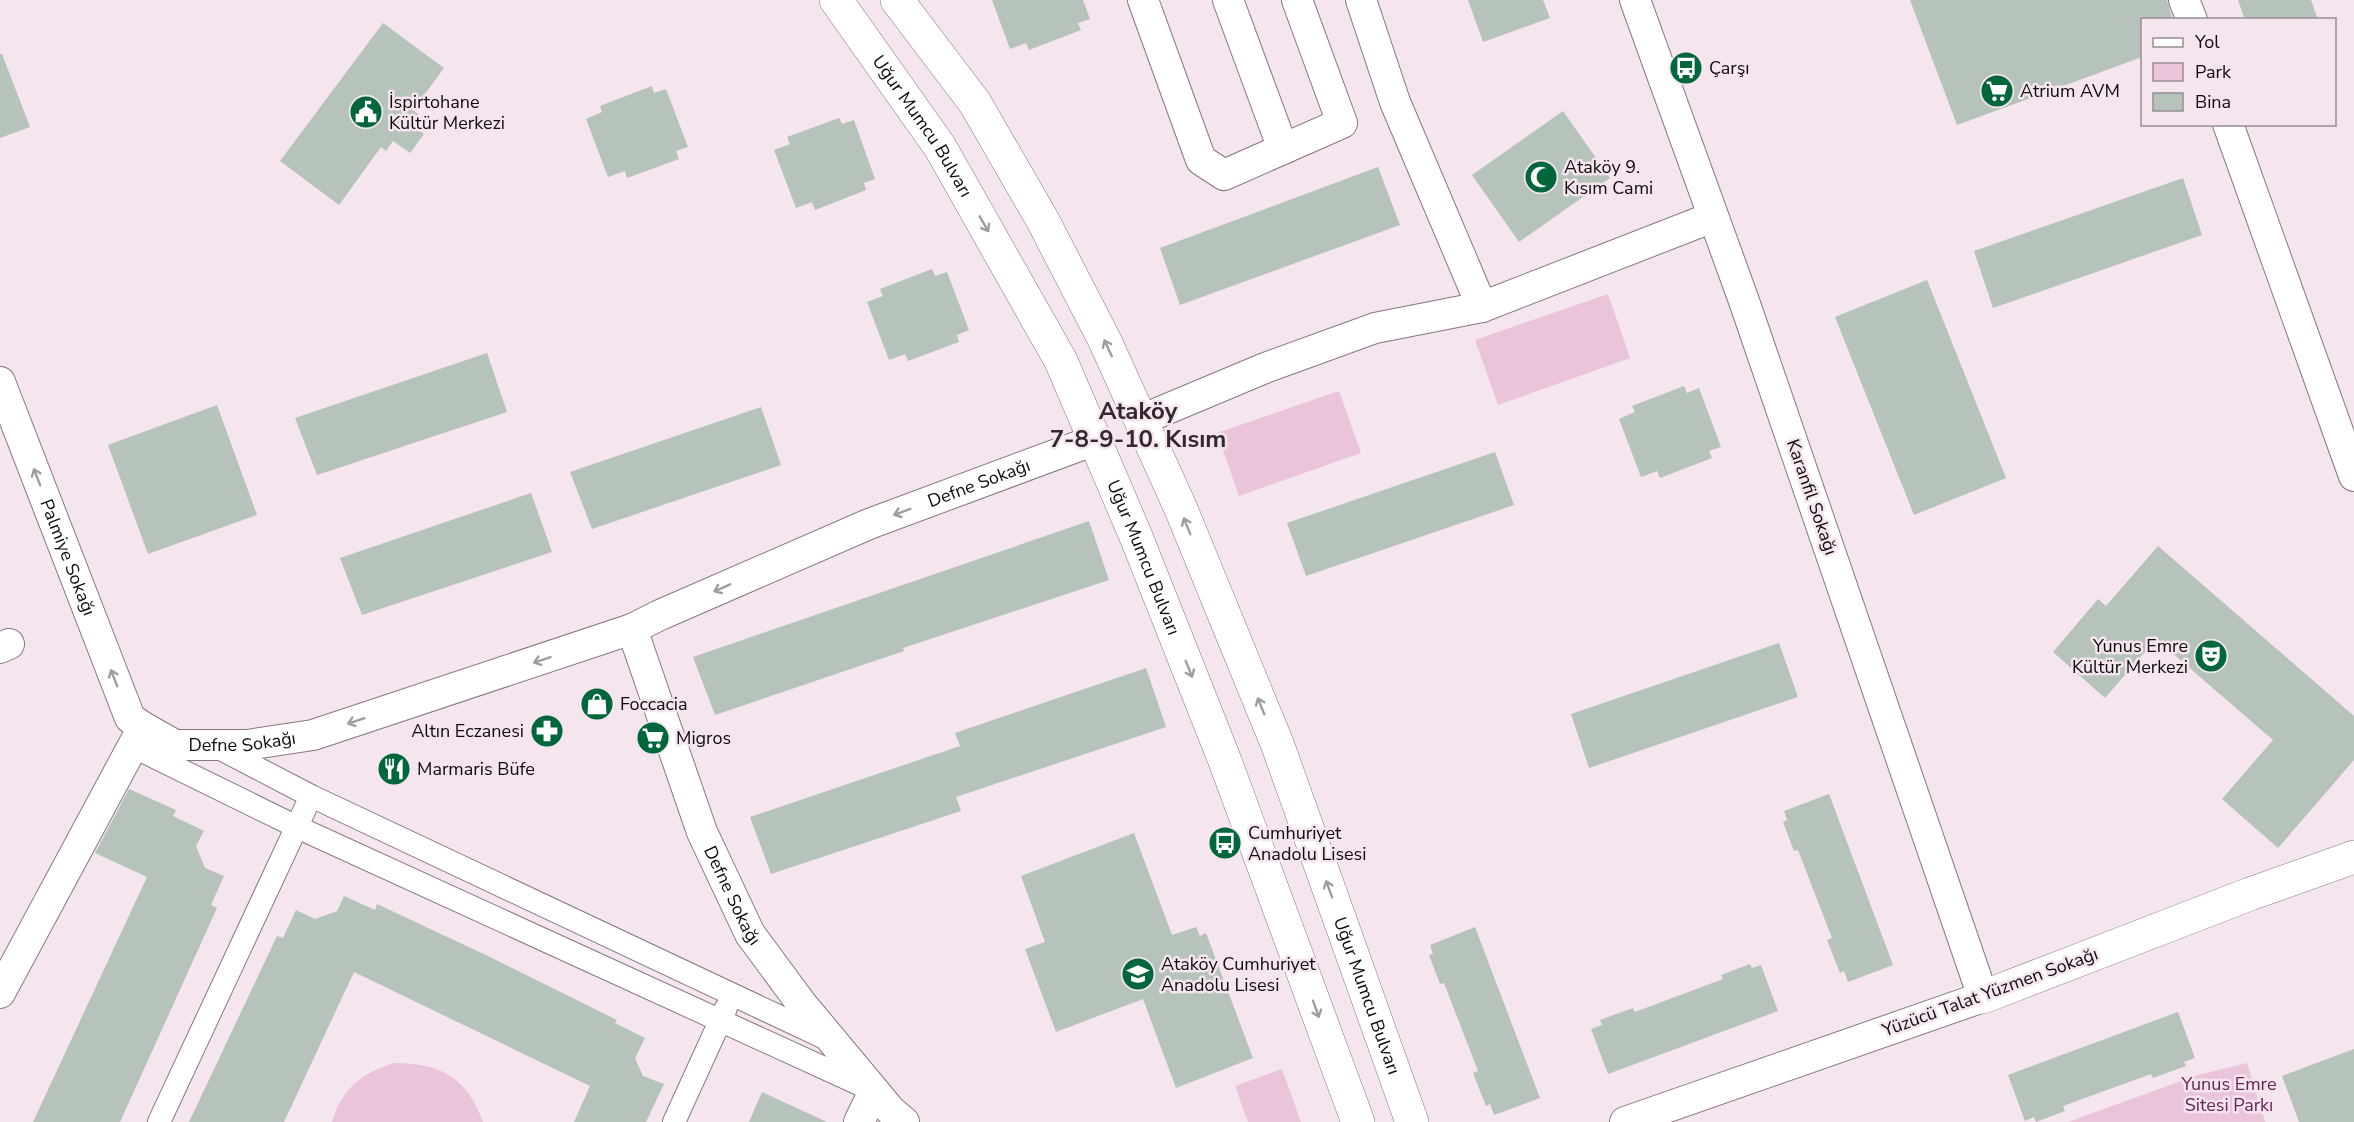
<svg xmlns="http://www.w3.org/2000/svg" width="2354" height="1122" font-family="'Nunito Sans',sans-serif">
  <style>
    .green { fill: #eac4db }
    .building { fill: #b5c3ba }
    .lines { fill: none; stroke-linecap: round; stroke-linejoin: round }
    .pedestrian-casing { stroke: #857880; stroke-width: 24 }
    .minor-casing { stroke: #857880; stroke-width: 32 }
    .tertiary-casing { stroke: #857880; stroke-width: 34 }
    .secondary-casing { stroke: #857880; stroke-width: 34 }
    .pedestrian { stroke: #fff; stroke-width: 22 }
    .minor { stroke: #fff; stroke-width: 30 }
    .tertiary { stroke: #fff; stroke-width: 33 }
    .secondary { stroke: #fff; stroke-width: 33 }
    .oneway { stroke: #9f9d9e }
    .labels { text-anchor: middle; stroke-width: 5; stroke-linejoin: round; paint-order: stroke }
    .poi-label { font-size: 18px; fill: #0f0a0d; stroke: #f4e5ee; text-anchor: start }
    .street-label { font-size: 18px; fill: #0f0a0d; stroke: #f4e5ee }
    .park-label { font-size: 18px; fill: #672354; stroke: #f4e5ee }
    .district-label { font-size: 24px; font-weight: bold; fill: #33282f; stroke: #f4e5ee }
  </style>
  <rect width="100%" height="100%" fill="#f4e5ee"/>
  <path class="green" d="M1608,294l22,64 -132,47 -23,-65z
    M1339,391l22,62 -122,43 -22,-63z
    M394,1063c46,0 73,14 89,59h-151c11,-35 29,-48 62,-59z
    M2247,1063l18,59h-197l130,-47z
    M1282,1069l19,53h-53l-13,-36z"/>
  <path class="building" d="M992,0h91l7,19 -12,4 3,7 -52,20 -3,-7 -16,6z
    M1468,0h75l7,18 -67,24z
    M1910,0h257l6,20h-31v37l-185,68z
    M2238,0h73l7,20h-73z
    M383,23l61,45 -31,42 5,4 -8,10 14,10 -14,19 -17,-12 -7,10 -5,-4 -42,58 -59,-44z
    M0,54h2l28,73 -30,11z
    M652,86l2,7 12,-4 22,58 -12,4 3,8 -52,19 -2,-7 -17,6 -22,-58 16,-7 -2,-6z
    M1563,111l47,67 -91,64 -47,-67z
    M839,118l3,6 12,-4 21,59 -11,4 2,7 -51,20 -3,-8 -16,6 -22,-58 16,-6 -3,-7z
    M1378,167l22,58 -220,80 -20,-57z
    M2183,178l19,57 -209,73 -19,-57z
    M932,269l3,7 12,-4 22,58 -12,5 2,7 -51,19 -3,-7 -16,6 -22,-58 16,-6 -3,-7z
    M1927,280l79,198 -92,37 -79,-198z
    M487,353l20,59 -190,63 -22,-57z
    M1684,386l3,7 12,-5 22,59 -12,4 3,7 -52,20 -3,-7 -16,6 -22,-58 16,-7 -3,-6z
    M217,405l40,110 -109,39 -40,-109z
    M761,407l20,58 -189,64 -22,-57z
    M1495,452l19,53 -208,71 -19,-53z
    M531,493l21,59 -190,63 -22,-57z
    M1089,521l20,59 -206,68 1,3 -189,64 -22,-58z
    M2158,546l196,170v44l-76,88 -56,-49 51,-59 -117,-101 -51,59 -52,-46 45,-53 8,7z
    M1779,643l19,54 -209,71 -18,-54z
    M1146,668l20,59 -210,70 5,14 -190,63 -21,-57 210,-71 -5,-13z
    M129,789l47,21 -3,6 31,15 -8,15 9,22 19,8 -13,29 6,3 -97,214h-87l114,-245 -52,-24z
    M1829,794l64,171 -45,17 -4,-11 -4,2 -13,-33 5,-2 -34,-88 -4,1 -11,-29 4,-2 -3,-9z
    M1134,833l38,102 24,-8 4,9 6,-3 47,125 -77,30 -33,-89 -87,33 -31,-83 20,-7 -24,-66z
    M344,896l31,14 2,-6 113,53 127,63 -2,3 30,15 -10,20 8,18 21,8 -18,38h-72l16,-36 -236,-114 -70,150h-95l88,-186 6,2 13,-28 19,9 22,-8z
    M1475,927l65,171 -46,17 -4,-11 -4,2 -13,-33 5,-2 -34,-88 -4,1 -11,-29 4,-1 -3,-9z
    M1750,964l2,4 9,-3 17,46 -170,63 -17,-45 11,-4 -2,-5 33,-12 2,4 88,-33 -2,-4z
    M2178,1012l17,46 -11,4 2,4 -33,12 -2,-4 -88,32 2,5 -29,11 -2,-5 -9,4 -17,-46z
    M2354,1049v73h-55l-17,-46z
    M762,1092l65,30h-78z"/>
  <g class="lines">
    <defs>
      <path id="pedestrian" d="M132,746l165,81 573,262
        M215,746l96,50 518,244
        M159,1122l152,-326
        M674,1122l52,-114"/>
      <g id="minor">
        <path d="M1143,0l58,160 23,15 118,-52 -45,-123"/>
        <path d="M1228,0l55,149"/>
        <path d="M1361,0l34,102 87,205"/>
        <path d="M2184,0l8,20"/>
        <path d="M2228,124l126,352"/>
        <path id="s1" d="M0,382l130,336 13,9"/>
        <path d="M1141,420l124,-52 110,-40 107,-21 231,-90"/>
        <path id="s2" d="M632,629l70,203 48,102 51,69 90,108 13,11"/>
        <path d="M0,648l9,-4"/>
        <path id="s3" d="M0,993l143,-266 32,18h72l66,-10 319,-106 28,-14 209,-91 226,-84"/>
        <path d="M859,1122l15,-31"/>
        <path d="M1625,1122l358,-125 -239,-696 -109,-301"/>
      </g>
      <path id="tertiary" d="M1983,997l267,-103 104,-37"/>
      <g id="secondary">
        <path id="s4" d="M836,0l104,147 121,214 76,178 88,222 133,361"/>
        <path id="s5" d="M897,0l78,103 67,116 63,122 76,168 97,237 134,376"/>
      </g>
    </defs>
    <use href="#pedestrian" class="pedestrian-casing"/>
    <use href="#minor" class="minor-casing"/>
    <use href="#tertiary" class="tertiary-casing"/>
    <use href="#secondary" class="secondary-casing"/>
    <use href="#pedestrian" class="pedestrian"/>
    <use href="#minor" class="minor"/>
    <use href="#tertiary" class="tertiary"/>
    <use href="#secondary" class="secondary"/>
  </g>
  <defs><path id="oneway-shaft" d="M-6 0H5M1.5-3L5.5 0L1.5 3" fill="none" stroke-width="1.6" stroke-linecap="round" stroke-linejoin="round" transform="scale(1.5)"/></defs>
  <g class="oneway">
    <use href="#oneway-shaft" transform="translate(984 224) rotate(60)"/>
    <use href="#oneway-shaft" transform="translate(1108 348) rotate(-115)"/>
    <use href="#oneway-shaft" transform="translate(37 477) rotate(-111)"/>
    <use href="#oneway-shaft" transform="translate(902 512) rotate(160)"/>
    <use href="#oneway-shaft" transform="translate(1187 526) rotate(-112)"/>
    <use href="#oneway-shaft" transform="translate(722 588) rotate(156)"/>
    <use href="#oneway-shaft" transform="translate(542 660) rotate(162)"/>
    <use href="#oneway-shaft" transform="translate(1189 669) rotate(68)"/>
    <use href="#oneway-shaft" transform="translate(114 678) rotate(-111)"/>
    <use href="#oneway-shaft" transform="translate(1261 706) rotate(-112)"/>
    <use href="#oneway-shaft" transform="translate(356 721) rotate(162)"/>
    <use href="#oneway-shaft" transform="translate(1329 889) rotate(-110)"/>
    <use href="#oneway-shaft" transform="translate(1316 1009) rotate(70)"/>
  </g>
  <defs>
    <symbol id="bus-disc" viewBox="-11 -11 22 22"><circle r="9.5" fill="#00663b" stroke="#f4e5ee"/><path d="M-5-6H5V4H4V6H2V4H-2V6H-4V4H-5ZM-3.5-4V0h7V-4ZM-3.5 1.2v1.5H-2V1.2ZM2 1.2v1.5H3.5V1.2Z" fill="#fff"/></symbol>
    <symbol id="supermarket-disc" viewBox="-11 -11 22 22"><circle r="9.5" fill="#00663b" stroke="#f4e5ee"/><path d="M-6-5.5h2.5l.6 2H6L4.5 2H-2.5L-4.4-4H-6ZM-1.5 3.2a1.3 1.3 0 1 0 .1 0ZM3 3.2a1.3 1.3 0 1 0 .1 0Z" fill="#fff"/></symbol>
    <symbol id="civic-disc" viewBox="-11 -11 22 22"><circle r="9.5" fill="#00663b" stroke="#f4e5ee"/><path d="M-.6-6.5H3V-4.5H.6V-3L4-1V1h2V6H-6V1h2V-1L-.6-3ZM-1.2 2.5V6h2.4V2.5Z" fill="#fff"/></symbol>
    <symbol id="mosque-disc" viewBox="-11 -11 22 22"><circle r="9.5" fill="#00663b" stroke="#f4e5ee"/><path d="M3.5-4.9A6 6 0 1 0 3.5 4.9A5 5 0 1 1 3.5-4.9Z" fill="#fff"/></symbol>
    <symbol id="theatre-disc" viewBox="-11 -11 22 22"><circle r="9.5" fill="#00663b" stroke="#f4e5ee"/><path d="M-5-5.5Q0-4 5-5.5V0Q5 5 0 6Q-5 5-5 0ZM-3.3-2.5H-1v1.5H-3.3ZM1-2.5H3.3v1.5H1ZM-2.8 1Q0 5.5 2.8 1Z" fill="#fff"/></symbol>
    <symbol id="shop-disc" viewBox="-11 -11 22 22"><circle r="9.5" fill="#00663b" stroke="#f4e5ee"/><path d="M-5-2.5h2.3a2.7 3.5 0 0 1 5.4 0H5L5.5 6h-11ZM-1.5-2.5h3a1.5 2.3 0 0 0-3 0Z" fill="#fff"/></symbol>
    <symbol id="pharmacy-disc" viewBox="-11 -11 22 22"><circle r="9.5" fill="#00663b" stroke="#f4e5ee"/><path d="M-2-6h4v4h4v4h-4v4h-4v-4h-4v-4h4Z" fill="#fff"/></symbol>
    <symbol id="restaurant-disc" viewBox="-11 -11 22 22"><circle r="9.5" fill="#00663b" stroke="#f4e5ee"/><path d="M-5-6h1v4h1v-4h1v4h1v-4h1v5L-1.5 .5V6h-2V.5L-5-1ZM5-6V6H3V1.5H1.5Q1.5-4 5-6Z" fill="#fff"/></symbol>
    <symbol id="school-disc" viewBox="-11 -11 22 22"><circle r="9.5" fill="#00663b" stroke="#f4e5ee"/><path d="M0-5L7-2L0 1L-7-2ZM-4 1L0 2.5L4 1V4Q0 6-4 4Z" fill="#fff"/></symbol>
  </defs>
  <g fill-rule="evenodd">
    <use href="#bus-disc" x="1667" y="49" width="38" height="38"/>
    <use href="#supermarket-disc" x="1978" y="72" width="38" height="38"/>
    <use href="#civic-disc" x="347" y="93" width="38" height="38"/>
    <use href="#mosque-disc" x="1522" y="158" width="38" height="38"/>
    <use href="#theatre-disc" x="2192" y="637" width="38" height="38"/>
    <use href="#shop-disc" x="578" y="685" width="38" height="38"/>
    <use href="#pharmacy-disc" x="528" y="712" width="38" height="38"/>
    <use href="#supermarket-disc" x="634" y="719" width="38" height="38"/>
    <use href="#restaurant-disc" x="375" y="750" width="38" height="38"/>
    <use href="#bus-disc" x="1206" y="824" width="38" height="38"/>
    <use href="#school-disc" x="1119" y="955" width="38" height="38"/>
  </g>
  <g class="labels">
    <g class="poi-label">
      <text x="1709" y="74">Çarşı</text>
      <text x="2020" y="97">Atrium AVM</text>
      <text x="389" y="108">İspirtohane<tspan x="389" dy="21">Kültür Merkezi</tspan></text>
      <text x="1564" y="173">Ataköy 9.<tspan x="1564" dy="21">Kısım Cami</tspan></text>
      <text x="2188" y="652" text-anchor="end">Yunus Emre<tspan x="2188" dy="21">Kültür Merkezi</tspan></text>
      <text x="620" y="710">Foccacia</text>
      <text x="524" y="737" text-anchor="end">Altın Eczanesi</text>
      <text x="676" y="744">Migros</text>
      <text x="417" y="775">Marmaris Büfe</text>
      <text x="1248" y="839">Cumhuriyet<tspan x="1248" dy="21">Anadolu Lisesi</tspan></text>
      <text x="1161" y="970">Ataköy Cumhuriyet<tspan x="1161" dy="21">Anadolu Lisesi</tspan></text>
    </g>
    <g class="street-label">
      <text dy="6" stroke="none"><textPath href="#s4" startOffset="153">Uğur Mumcu Bulvarı</textPath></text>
      <text dy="6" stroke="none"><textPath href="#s3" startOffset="1190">Defne Sokağı</textPath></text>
      <text transform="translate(1812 497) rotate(71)" y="6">Karanfil Sokağı</text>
      <text dy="6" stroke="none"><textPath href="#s1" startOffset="188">Palmiye Sokağı</textPath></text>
      <text dy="6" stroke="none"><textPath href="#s4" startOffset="639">Uğur Mumcu Bulvarı</textPath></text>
      <text dy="6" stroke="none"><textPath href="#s3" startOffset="406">Defne Sokağı</textPath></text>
      <text dy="6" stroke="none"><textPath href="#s2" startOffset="285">Defne Sokağı</textPath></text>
      <text transform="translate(1990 992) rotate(-20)" y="6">Yüzücü Talat Yüzmen Sokağı</text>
      <text dy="6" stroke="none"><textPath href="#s5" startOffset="1106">Uğur Mumcu Bulvarı</textPath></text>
    </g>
    <g class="park-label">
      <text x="2229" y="1090">Yunus Emre<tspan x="2229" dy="21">Sitesi Parkı</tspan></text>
    </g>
    <g class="district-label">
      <text x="1138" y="419">Ataköy<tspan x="1138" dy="28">7-8-9-10. Kısım</tspan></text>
    </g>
  </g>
  <rect x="2141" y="18" width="195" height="108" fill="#f4e5ee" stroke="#988d94" stroke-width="1.5"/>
  <rect x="2153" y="38" width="30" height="9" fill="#ffffff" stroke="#988d94" stroke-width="1.5"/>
  <text x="2195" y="48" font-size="18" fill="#0f0a0d">Yol</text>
  <rect x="2153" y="63" width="30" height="18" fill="#eac4db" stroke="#988d94" stroke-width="1.5"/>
  <text x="2195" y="78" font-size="18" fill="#0f0a0d">Park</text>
  <rect x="2153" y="93" width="30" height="18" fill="#b5c3ba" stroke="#988d94" stroke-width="1.5"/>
  <text x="2195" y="108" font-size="18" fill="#0f0a0d">Bina</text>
</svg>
